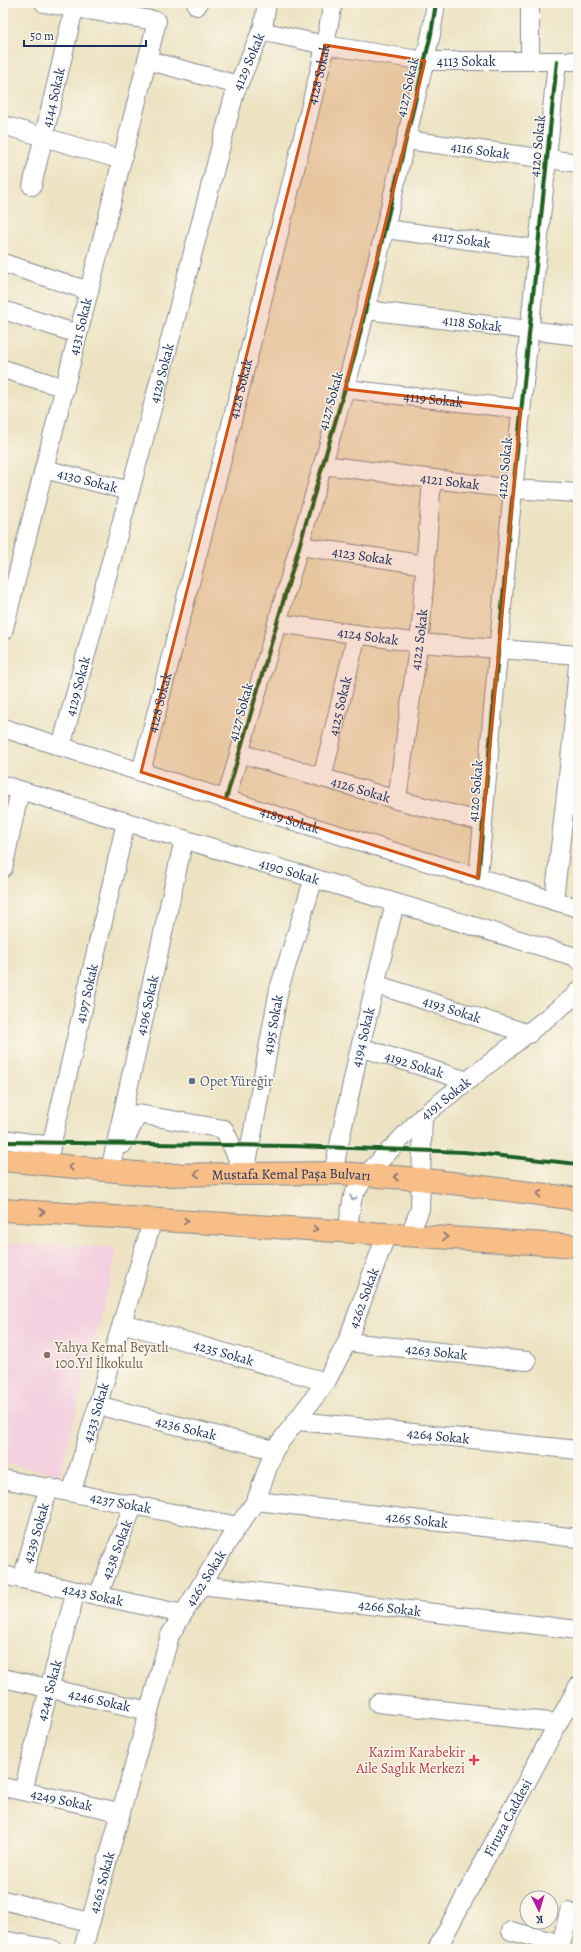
<svg xmlns="http://www.w3.org/2000/svg" width="581" height="1952" font-family="Alegreya,serif">
  <style>
    .built { fill: #f3cfdf }
    .lines { fill: none; stroke-linecap: round; stroke-linejoin: round }
    .minor-casing { stroke: #848990; stroke-width: 20 }
    .major-casing { stroke: #848990; stroke-width: 24 }
    .minor { stroke: #fff; stroke-width: 18 }
    .major { stroke: #f7be88; stroke-width: 22 }
    .cycleway-casing { stroke: #fbf7ec; stroke-width: 6 }
    .cycleway { stroke: #1b5e20; stroke-width: 4 }
    .oneway { stroke: #7e6f71 }
    .oneway2 { stroke: #8d97ae }
    .marked { fill: #d45514; fill-opacity: 0.2; stroke: #d45514; stroke-width: 3; stroke-linejoin: round }
    .service-dot { fill: #5c6f8a; stroke: #fbf7ec; stroke-width: 1.5 }
    .education-dot { fill: #8d6e63; stroke: #fbf7ec; stroke-width: 1.5 }
    .health-dot { fill: #e0444e; stroke: #fbf7ec; stroke-width: 1.5 }
    .labels { text-anchor: middle; stroke-width: 3; stroke-linejoin: round; paint-order: stroke }
    .street-label { font-size: 14px; fill: #1b2f5e; stroke: #fbf7ec }
    .service-label { font-size: 14px; fill: #4e5e75; stroke: #fbf7ec; text-anchor: start }
    .education-label { font-size: 14px; fill: #785e54; stroke: #fbf7ec; text-anchor: start }
    .health-label { font-size: 14px; fill: #be3a42; stroke: #fbf7ec; text-anchor: end }
  </style>
  <rect width="100%" height="100%" fill="#fbf7ec"/>
  <filter id="ink" filterUnits="userSpaceOnUse"><feTurbulence type="fractalNoise" baseFrequency=".025" numOctaves="2"/><feDisplacementMap in="SourceGraphic" scale="8" xChannelSelector="R" yChannelSelector="G"/><feConvolveMatrix kernelMatrix="1 2 1 2 8 2 1 2 1" color-interpolation-filters="sRGB"/></filter>
  <filter id="wash" filterUnits="userSpaceOnUse"><feTurbulence type="fractalNoise" baseFrequency=".012" numOctaves="4" result="noise"/><feDisplacementMap in="SourceGraphic" scale="16" xChannelSelector="R" yChannelSelector="G"/><feGaussianBlur stdDeviation="0.9" result="paint"/><feColorMatrix in="noise" values="0 0 0 0 0 0 0 0 0 0 0 0 0 0 0 0 0 1.4 0 .05"/><feComposite in="paint" operator="in"/></filter>
  <g filter="url(#wash)">
    <rect width="100%" height="100%" fill="#ede3c2"/>
    <path class="built" d="M3,1243l115,5 -58,226 -57,-11z"/>
  </g>
  <g filter="url(#ink)">
    <g class="lines">
      <defs>
        <g id="minor">
          <path d="M197,6l1,-3"/>
          <path id="s1" d="M261,31l64,14 100,16h153"/>
          <path d="M147,60l91,25"/>
          <path d="M530,61v-58"/>
          <path d="M3,125l119,35"/>
          <path id="s2" d="M406,140l172,23"/>
          <path id="s3" d="M32,186l42,-177"/>
          <path id="s4" d="M385,229l152,20"/>
          <path d="M3,263l86,28"/>
          <path d="M3,310l75,24"/>
          <path id="s5" d="M366,310l212,26"/>
          <path d="M3,369l62,19"/>
          <path id="s6" d="M345,389l176,20"/>
          <path id="s7" d="M323,465l190,24 65,4"/>
          <path id="s8" d="M44,469l86,22"/>
          <path id="s9" d="M300,546l126,19"/>
          <path id="s10" d="M277,623l142,20 159,12"/>
          <path id="s11" d="M3,632l154,-611 -113,-18"/>
          <path id="s12" d="M3,728l297,95 278,85"/>
          <path id="s13" d="M61,747l83,-308 91,-347 28,-65 4,-24"/>
          <path id="s14" d="M240,753l157,47 86,22"/>
          <path id="s15" d="M141,772l90,-347 90,-360 12,-62"/>
          <path id="s16" d="M322,778l35,-144"/>
          <path id="s17" d="M3,785l573,172 2,3"/>
          <path d="M226,799l130,-449 75,-316 5,-31"/>
          <path id="s18" d="M397,800l24,-175 11,-146"/>
          <path d="M3,868l17,-78"/>
          <path d="M478,878l31,-348 48,-469"/>
          <path d="M554,901l18,-160 6,-77"/>
          <path id="s19" d="M375,984l154,50"/>
          <path id="s20" d="M360,1047l108,34"/>
          <path d="M3,1139l48,7"/>
          <path d="M123,1144l15,-30 86,15 21,45"/>
          <path id="s21" d="M47,1164l79,-342"/>
          <path id="s22" d="M110,1170l74,-331"/>
          <path id="s23" d="M333,1173l24,-113 38,-157"/>
          <path id="s24" d="M245,1174l34,-185 35,-111"/>
          <path id="s25" d="M347,1231l6,-35 13,-21 57,-59 153,-121 2,-4"/>
          <path d="M410,1234l10,-25 3,-93"/>
          <path id="s26" d="M122,1323l204,59"/>
          <path id="s27" d="M347,1342l180,19"/>
          <path id="s28" d="M97,1405l177,45"/>
          <path id="s29" d="M298,1421l280,29"/>
          <path id="s30" d="M3,1479l235,47"/>
          <path id="s31" d="M72,1491l81,-272"/>
          <path id="s32" d="M256,1501l322,37"/>
          <path id="s33" d="M3,1575l180,39"/>
          <path id="s34" d="M22,1579l27,-92"/>
          <path id="s35" d="M201,1585l377,45"/>
          <path id="s36" d="M98,1596l36,-92"/>
          <path id="s37" d="M3,1678l146,33"/>
          <path d="M378,1703l180,20"/>
          <path id="s38" d="M3,1787l117,25"/>
          <path id="s39" d="M23,1791l26,-102 27,-98"/>
          <path d="M3,1900l86,22"/>
          <path d="M511,1931l50,13"/>
          <path d="M3,1940l49,9"/>
          <path id="s40" d="M83,1949l87,-314 64,-103 22,-31 18,-51 52,-68 21,-40 40,-109"/>
          <path id="s41" d="M437,1949l141,-263"/>
          <path d="M560,1949l9,-37"/>
        </g>
        <g id="major">
          <path id="s42" d="M3,1160l154,15 182,-2 81,6 158,20"/>
          <path d="M3,1210l575,36"/>
        </g>
      </defs>
      <use href="#minor" class="minor-casing"/>
      <use href="#major" class="major-casing"/>
      <use href="#minor" class="minor"/>
      <use href="#major" class="major"/>
      <defs>
        <path id="cycleway" d="M226,799l130,-449 75,-316 5,-31
          M478,878l31,-348 48,-469
          M3,1142l289,4 172,6 114,12"/>
      </defs>
      <use href="#cycleway" class="cycleway-casing"/>
      <use href="#cycleway" class="cycleway"/>
    </g>
    <defs><path id="oneway-chevron" d="M-2-3.5L2.5 0L-2 3.5" fill="none" stroke-width="1.6" stroke-linecap="round" stroke-linejoin="round"/></defs>
    <g class="oneway">
      <use href="#oneway-chevron" transform="translate(71 1167) rotate(-174)"/>
      <use href="#oneway-chevron" transform="translate(197 1174) rotate(179)"/>
      <use href="#oneway-chevron" transform="translate(396 1177) rotate(-176)"/>
      <use href="#oneway-chevron" transform="translate(539 1194) rotate(-173)"/>
      <use href="#oneway-chevron" transform="translate(42 1212) rotate(3)"/>
      <use href="#oneway-chevron" transform="translate(186 1221) rotate(3)"/>
      <use href="#oneway-chevron" transform="translate(315 1229) rotate(3)"/>
      <use href="#oneway-chevron" transform="translate(445 1237) rotate(4)"/>
    </g>
    <use class="oneway2" href="#oneway-chevron" transform="translate(353 1198) rotate(106)"/>
  </g>
  <path class="marked" d="M325,45l100,16 -80,328 176,20 -43,469 -337,-106z"/>
  <circle class="service-dot" cx="192" cy="1081" r="4"/>
  <circle class="education-dot" cx="47" cy="1355" r="4"/>
  <path class="health-dot" d="M472 1754h4v4h4v4h-4v4h-4v-4h-4v-4h4z"/>
  <g class="labels">
    <g class="street-label">
      <text dy="5" stroke="none"><textPath href="#s1" startOffset="208">4113 Sokak</textPath></text>
      <text dy="5" stroke="none"><textPath href="#s13" startOffset="711">4129 Sokak</textPath></text>
      <text dy="5" stroke="none"><textPath href="#s15" startOffset="720">4128 Sokak</textPath></text>
      <text transform="translate(407 87) rotate(-77)" y="5">4127 Sokak</text>
      <text dy="5" stroke="none"><textPath href="#s3" startOffset="91">4144 Sokak</textPath></text>
      <text transform="translate(537 146) rotate(-84)" y="5">4120 Sokak</text>
      <text dy="5" stroke="none"><textPath href="#s2" startOffset="75">4116 Sokak</textPath></text>
      <text dy="5" stroke="none"><textPath href="#s4" startOffset="77">4117 Sokak</textPath></text>
      <text dy="5" stroke="none"><textPath href="#s5" startOffset="107">4118 Sokak</textPath></text>
      <text dy="5" stroke="none"><textPath href="#s11" startOffset="315">4131 Sokak</textPath></text>
      <text dy="5" stroke="none"><textPath href="#s13" startOffset="387">4129 Sokak</textPath></text>
      <text dy="5" stroke="none"><textPath href="#s15" startOffset="396">4128 Sokak</textPath></text>
      <text dy="5" stroke="none"><textPath href="#s6" startOffset="89">4119 Sokak</textPath></text>
      <text transform="translate(330 401) rotate(-74)" y="5">4127 Sokak</text>
      <text transform="translate(504 468) rotate(-84)" y="5">4120 Sokak</text>
      <text dy="5" stroke="none"><textPath href="#s8" startOffset="45">4130 Sokak</textPath></text>
      <text dy="5" stroke="none"><textPath href="#s7" startOffset="128">4121 Sokak</textPath></text>
      <text dy="5" stroke="none"><textPath href="#s9" startOffset="63">4123 Sokak</textPath></text>
      <text dy="5" stroke="none"><textPath href="#s10" startOffset="92">4124 Sokak</textPath></text>
      <text dy="5" stroke="none"><textPath href="#s18" startOffset="162">4122 Sokak</textPath></text>
      <text dy="5" stroke="none"><textPath href="#s13" startOffset="63">4129 Sokak</textPath></text>
      <text dy="5" stroke="none"><textPath href="#s15" startOffset="72">4128 Sokak</textPath></text>
      <text dy="5" stroke="none"><textPath href="#s16" startOffset="74">4125 Sokak</textPath></text>
      <text transform="translate(240 712) rotate(-74)" y="5">4127 Sokak</text>
      <text dy="5" stroke="none"><textPath href="#s14" startOffset="126">4126 Sokak</textPath></text>
      <text transform="translate(475 791) rotate(-85)" y="5">4120 Sokak</text>
      <text dy="5" stroke="none"><textPath href="#s12" startOffset="301">4189 Sokak</textPath></text>
      <text dy="5" stroke="none"><textPath href="#s17" startOffset="299">4190 Sokak</textPath></text>
      <text dy="5" stroke="none"><textPath href="#s21" startOffset="175">4197 Sokak</textPath></text>
      <text dy="5" stroke="none"><textPath href="#s22" startOffset="169">4196 Sokak</textPath></text>
      <text dy="5" stroke="none"><textPath href="#s19" startOffset="81">4193 Sokak</textPath></text>
      <text dy="5" stroke="none"><textPath href="#s24" startOffset="152">4195 Sokak</textPath></text>
      <text dy="5" stroke="none"><textPath href="#s23" startOffset="139">4194 Sokak</textPath></text>
      <text dy="5" stroke="none"><textPath href="#s20" startOffset="57">4192 Sokak</textPath></text>
      <text dy="5" stroke="none"><textPath href="#s25" startOffset="171">4191 Sokak</textPath></text>
      <text dy="5" stroke="none"><textPath href="#s42" startOffset="289">Mustafa Kemal Paşa Bulvarı</textPath></text>
      <text dy="5" stroke="none"><textPath href="#s40" startOffset="717">4262 Sokak</textPath></text>
      <text dy="5" stroke="none"><textPath href="#s26" startOffset="106">4235 Sokak</textPath></text>
      <text dy="5" stroke="none"><textPath href="#s27" startOffset="90">4263 Sokak</textPath></text>
      <text dy="5" stroke="none"><textPath href="#s31" startOffset="82">4233 Sokak</textPath></text>
      <text dy="5" stroke="none"><textPath href="#s28" startOffset="92">4236 Sokak</textPath></text>
      <text dy="5" stroke="none"><textPath href="#s29" startOffset="141">4264 Sokak</textPath></text>
      <text dy="5" stroke="none"><textPath href="#s30" startOffset="120">4237 Sokak</textPath></text>
      <text dy="5" stroke="none"><textPath href="#s32" startOffset="162">4265 Sokak</textPath></text>
      <text dy="5" stroke="none"><textPath href="#s34" startOffset="48">4239 Sokak</textPath></text>
      <text dy="5" stroke="none"><textPath href="#s36" startOffset="50">4238 Sokak</textPath></text>
      <text dy="5" stroke="none"><textPath href="#s40" startOffset="393">4262 Sokak</textPath></text>
      <text dy="5" stroke="none"><textPath href="#s33" startOffset="92">4243 Sokak</textPath></text>
      <text dy="5" stroke="none"><textPath href="#s35" startOffset="190">4266 Sokak</textPath></text>
      <text dy="5" stroke="none"><textPath href="#s39" startOffset="104">4244 Sokak</textPath></text>
      <text dy="5" stroke="none"><textPath href="#s37" startOffset="99">4246 Sokak</textPath></text>
      <text dy="5" stroke="none"><textPath href="#s38" startOffset="60">4249 Sokak</textPath></text>
      <text dy="5" stroke="none"><textPath href="#s41" startOffset="149">Firuza Caddesi</textPath></text>
      <text dy="5" stroke="none"><textPath href="#s40" startOffset="69">4262 Sokak</textPath></text>
    </g>
    <g class="service-label">
      <text x="200" y="1086">Opet Yüreğir</text>
    </g>
    <g class="education-label">
      <text x="55" y="1352">Yahya Kemal Beyatlı<tspan x="55" dy="16">100.Yıl İlkokulu</tspan></text>
    </g>
    <g class="health-label">
      <text x="465" y="1757">Kazim Karabekir<tspan x="465" dy="16">Aile Saglık Merkezi</tspan></text>
    </g>
  </g>
  <rect width="581" height="1952" fill="none" stroke="#fbf7ec" stroke-width="16"/>
  <g transform="translate(539 1910) rotate(175)"><circle r="19" fill="#fbf7ec" stroke="#a1a7b3"/>
  <path d="M0-3L7 15L0 10L-7 15Z" fill="#b5179e"/>
  <text y="-6" font-size="11" font-weight="bold" text-anchor="middle" fill="#1b2f5e">K</text>
  </g>
  <path d="M24 40v6h122v-6" fill="none" stroke="#1b2f5e" stroke-width="2"/>
  <text x="30" y="40" font-size="12" fill="#1b2f5e" stroke="#fbf7ec" stroke-width="3" paint-order="stroke">50 m</text>
</svg>
